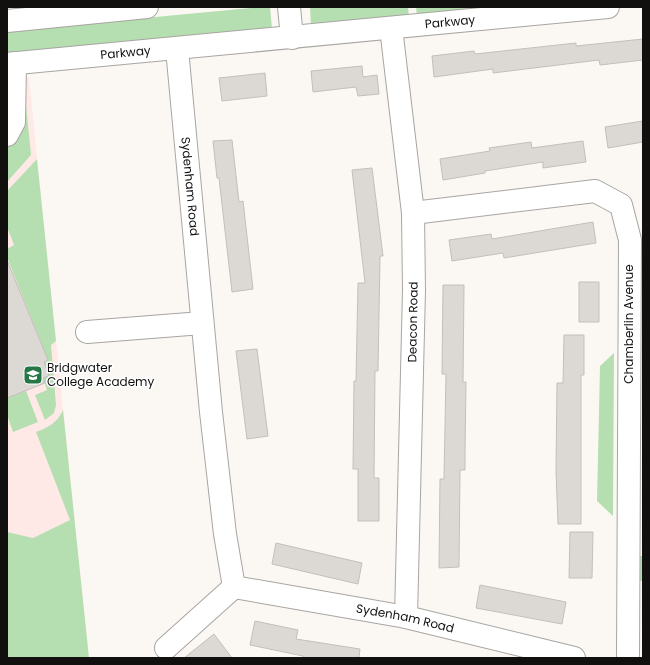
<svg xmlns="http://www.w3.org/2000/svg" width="650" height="665" font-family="Poppins,sans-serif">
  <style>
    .education { fill: #ffe9e7 }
    .green { fill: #b5dfb0 }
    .building { fill: #dcd9d5; stroke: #c2bfbc }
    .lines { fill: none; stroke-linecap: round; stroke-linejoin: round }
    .minor-casing { stroke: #a8a5a2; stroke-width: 24 }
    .minor { stroke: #fff; stroke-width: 22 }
    .labels { text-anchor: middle; stroke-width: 3; stroke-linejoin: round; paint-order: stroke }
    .street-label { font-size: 12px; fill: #11100f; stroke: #fff }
    .poi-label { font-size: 12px; fill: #11100f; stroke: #fff; text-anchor: start }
  </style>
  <rect width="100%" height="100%" fill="#fbf8f4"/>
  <path class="education" d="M29,77l8,82 52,499h-82v-577z"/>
  <path class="green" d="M262,7h8l2,22 -265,25v-23z
    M310,7h98l1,10 -98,9z
    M416,7h98l-97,9z
    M22,104l4,1 5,50 -24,27v-35l6,-6z
    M37,159l19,182 -5,4 5,60 -2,8 -9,7 -10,-25 12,-5 -4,-12 6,-2 -5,-14 4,-2 -41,-103v-8l7,-4 -7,-18v-36z
    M614,353l-1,163 -16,-15 3,-135z
    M26,391l12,31 -25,10 -6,-17v-17z
    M63,410l26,248h-82v-126l26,6 37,-18 -34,-88c13,-5 21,-9 27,-22z
    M627,556h16v25h-15z"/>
  <path class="building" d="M643,39v21l-43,5 -1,-5 -106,13v-4l-59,8 -2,-21 42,-5 1,3 101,-11v3z
    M362,66l1,11 14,-2 2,19 -21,2 -2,-9 -43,5 -2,-21z
    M265,73l2,23 -45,5 -3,-23z
    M643,121v21l-35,6 -3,-21z
    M232,140l7,62 4,-1 10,88 -21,3 -13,-114h-2l-4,-37z
    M583,141l3,21 -43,6v-6l-58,9v2l-42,7 -3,-21 50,-8 -1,-3 42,-6 1,6z
    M372,168l11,88h-3l-2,115h-3l-1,107h5v43h-21v-52h-5l1,-88h2l2,-98h7l-13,-113z
    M593,222l3,21 -92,15 -1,-5 -51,8 -3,-21 42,-6 1,5z
    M7,260l41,100 -4,2 5,14 -6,2 2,5 -38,15z
    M579,282h20v40h-20z
    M443,285h21l-1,97h3l-1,69v19h-5l-1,97 -20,1 1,-89h4l2,-105h-4z
    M564,335h20v40h-3v149h-23l-2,-52 1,-89h6z
    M257,349l11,87 -21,3 -11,-88z
    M570,532h23l-1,46h-23z
    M276,543l86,20 -4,21 -86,-20z
    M480,585l86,17 -4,22 -86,-16z
    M255,621l43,9 -2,9 64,10 -1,9h-56v-2l-53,-11z
    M214,634l18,24h-48z"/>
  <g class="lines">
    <defs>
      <g id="minor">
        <path d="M289,7l3,31"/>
        <path d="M7,21l140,-14"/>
        <path d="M391,28l22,185 1,77 -8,327"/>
        <path id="s1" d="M177,49l34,363 14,122 9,53"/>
        <path id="s2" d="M7,64l601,-57"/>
        <path d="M7,135l7,-13 1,-59"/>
        <path d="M413,213l182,-22 26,14 9,35 -2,418"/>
        <path d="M87,332l115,-9"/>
        <path id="s3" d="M234,587l172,30 168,41"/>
        <path d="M166,648l68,-61"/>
      </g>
    </defs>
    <use href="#minor" class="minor-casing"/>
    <use href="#minor" class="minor"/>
  </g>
  <defs>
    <symbol id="school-square" viewBox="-11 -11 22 22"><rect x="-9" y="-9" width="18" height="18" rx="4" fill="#277646" stroke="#fff"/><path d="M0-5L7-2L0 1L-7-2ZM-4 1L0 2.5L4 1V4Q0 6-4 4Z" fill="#fff"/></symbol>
  </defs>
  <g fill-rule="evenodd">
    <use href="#school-square" x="22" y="364" width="22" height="22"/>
  </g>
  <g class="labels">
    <g class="street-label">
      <text dy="4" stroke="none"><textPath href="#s2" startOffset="445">Parkway</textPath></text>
      <text dy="4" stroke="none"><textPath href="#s2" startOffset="119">Parkway</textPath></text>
      <text dy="4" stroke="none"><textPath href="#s1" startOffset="138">Sydenham Road</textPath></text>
      <text transform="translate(413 322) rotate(-89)" y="4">Deacon Road</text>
      <text transform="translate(629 324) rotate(-90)" y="4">Chamberlin Avenue</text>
      <text dy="4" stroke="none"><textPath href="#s3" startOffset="174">Sydenham Road</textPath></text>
    </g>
    <g class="poi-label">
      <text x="47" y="372">Bridgwater<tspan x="47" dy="14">College Academy</tspan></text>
    </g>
  </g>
  <rect width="650" height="665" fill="none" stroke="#11100f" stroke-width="16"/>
</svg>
